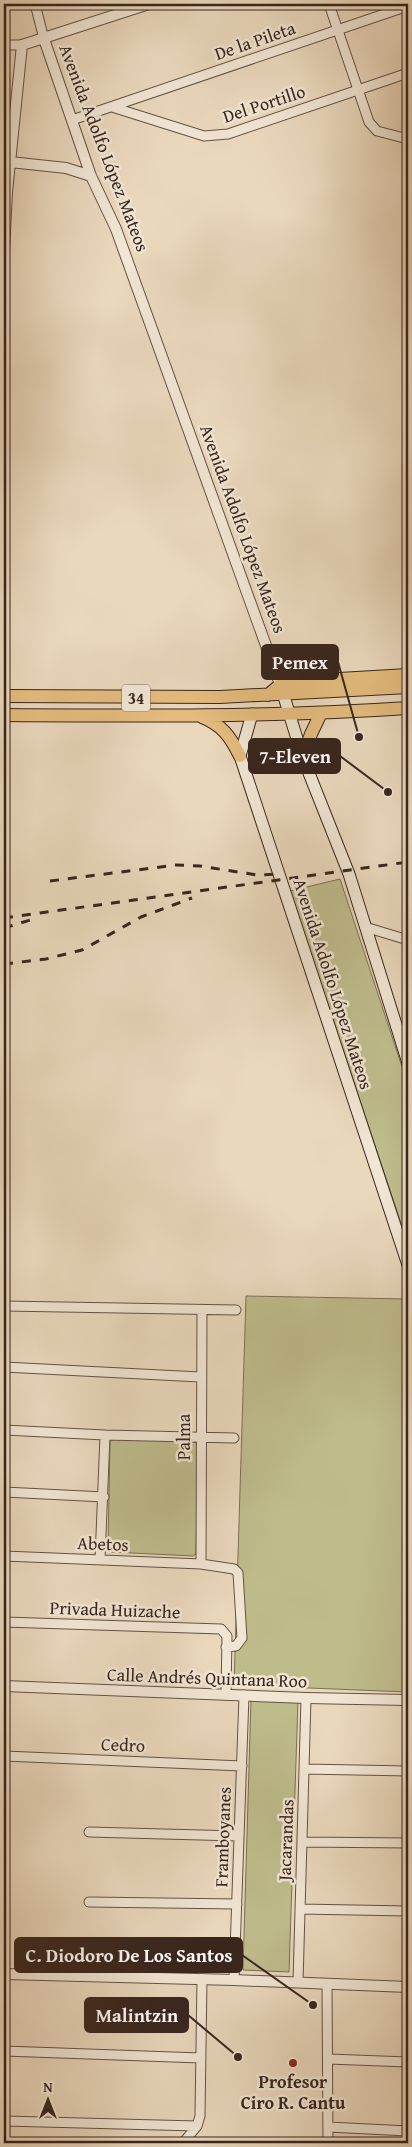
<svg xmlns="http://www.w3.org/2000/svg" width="412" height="2147" font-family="'Gentium Book Plus',serif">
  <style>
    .green { fill: #bfbc8c; stroke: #7c7054 }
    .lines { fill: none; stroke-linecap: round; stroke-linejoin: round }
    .minor-casing { stroke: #645245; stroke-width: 11 }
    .tertiary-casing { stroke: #645245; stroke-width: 12 }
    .secondary-casing { stroke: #38251d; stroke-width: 13 }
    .primary-casing { stroke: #38251d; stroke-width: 14 }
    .minor { stroke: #f1e6d4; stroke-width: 9 }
    .tertiary { stroke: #f1e6d4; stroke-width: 10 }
    .secondary { stroke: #f1e6d4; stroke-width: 11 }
    .primary { stroke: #e5bc7e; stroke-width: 12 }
    .rail { stroke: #38251d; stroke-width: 3; stroke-dasharray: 9 9; stroke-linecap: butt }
    .poi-dot { fill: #8f2418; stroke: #f1e6d4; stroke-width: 2 }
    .labels { text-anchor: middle; stroke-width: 5; stroke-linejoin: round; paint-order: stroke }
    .shield { fill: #f1e6d4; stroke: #705f54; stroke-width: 1 }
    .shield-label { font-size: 16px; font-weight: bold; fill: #38251d }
    .street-label { font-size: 18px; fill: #38251d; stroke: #f1e6d4 }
    .poi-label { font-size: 18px; font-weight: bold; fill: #38251d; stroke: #f1e6d4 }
    .leader { fill: none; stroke: #38251d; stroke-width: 2 }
    .callout-dot { fill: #38251d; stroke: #f1e6d4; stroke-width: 2 }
    .callout { fill: #38251d; stroke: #38251d; stroke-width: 2 }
    .callout-label { font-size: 19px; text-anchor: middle; font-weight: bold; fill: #fff }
  </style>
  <rect width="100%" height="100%" fill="#ead8bd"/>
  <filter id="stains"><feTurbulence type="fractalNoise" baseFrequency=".004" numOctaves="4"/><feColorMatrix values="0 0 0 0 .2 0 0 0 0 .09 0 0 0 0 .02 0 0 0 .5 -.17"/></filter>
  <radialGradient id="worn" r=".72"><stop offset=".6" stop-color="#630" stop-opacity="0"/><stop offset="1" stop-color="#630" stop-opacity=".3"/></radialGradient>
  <path class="green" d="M340,879l68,206v159l-118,-353z
    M246,1296l162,3v393l-174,-7z
    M115,1438l80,4 3,5 -2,107 -3,2 -82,-4 -3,-3 2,-107z
    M251,1700l47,1 -9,271 -46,-2z"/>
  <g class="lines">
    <defs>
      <path id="minor" d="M35,4l9,35
        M329,4l40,118 8,9 31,8
        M4,45h18
        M112,107l92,29 24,-2 180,-61
        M72,120l336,-114
        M4,125l10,-1
        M365,927l43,13
        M4,1306l232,4
        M4,1367l196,10
        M4,1430l101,5 129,3
        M4,1492l100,5
        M4,1556l197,8 33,5 4,4 4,65 -6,8 -10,1
        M100,1560l5,-125
        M201,1564l1,-254
        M4,1622l217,7 6,7 -1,59
        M4,1756l238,10
        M304,1769l104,2
        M89,1832l149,4
        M302,1842l106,1
        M89,1902l148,2
        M300,1909l108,2
        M234,1980l10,-285
        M298,1982l8,-284
        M327,1984l1,159
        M4,2051l197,7
        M328,2059l80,3
        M4,2121l193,5
        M328,2127l80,4
        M183,2143l14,-17 3,-10 2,-137"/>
      <path id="tertiary" d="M44,39l47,137 25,53 162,450
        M10,162l56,6 25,8
        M4,251l3,-59 15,-147 127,-41
        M4,1686l302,12 102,2
        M4,1974l230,6 174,7"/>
      <path id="secondary" d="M281,687l22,71 46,116 59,189
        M252,714l-12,42 168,509"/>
      <path id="primary" d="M275,673h31
        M268,695l12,-10 8,-3 120,-7
        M4,696l216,1 188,-10
        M4,715c135,1 270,2 404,-7
        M202,717c20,8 28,19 38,39
        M303,758l8,-24 10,-21"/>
    </defs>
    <use href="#minor" class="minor-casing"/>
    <use href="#tertiary" class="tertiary-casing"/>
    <use href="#secondary" class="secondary-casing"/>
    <use href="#primary" class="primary-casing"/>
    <use href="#minor" class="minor"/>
    <use href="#tertiary" class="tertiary"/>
    <use href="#secondary" class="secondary"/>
    <use href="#primary" class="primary"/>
    <path class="rail" d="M50,881l126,-16 24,1 57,9 25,-1
      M4,918l404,-56
      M4,928l26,-8
      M4,964l42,-5 36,-9 59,-33 51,-19"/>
  </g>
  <circle class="poi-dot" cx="293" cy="2063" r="5"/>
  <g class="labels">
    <rect class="shield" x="122" y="684.5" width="28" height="27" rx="4"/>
    <g class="shield-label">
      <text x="136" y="704">34</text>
    </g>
    <g class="street-label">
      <text transform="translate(255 41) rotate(-19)" y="6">De la Pileta</text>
      <text transform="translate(264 104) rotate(-18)" y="6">Del Portillo</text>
      <text transform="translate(104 148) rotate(69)" y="6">Avenida Adolfo López Mateos</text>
      <text transform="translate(243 529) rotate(70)" y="6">Avenida Adolfo López Mateos</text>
      <text transform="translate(333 984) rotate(72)" y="6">Avenida Adolfo López Mateos</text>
      <text transform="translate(184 1437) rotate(-90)" y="6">Palma</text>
      <text transform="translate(103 1544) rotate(2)" y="6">Abetos</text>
      <text transform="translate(115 1610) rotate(2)" y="6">Privada Huizache</text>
      <text transform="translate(207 1678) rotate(2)" y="6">Calle Andrés Quintana Roo</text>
      <text transform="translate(123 1745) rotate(2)" y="6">Cedro</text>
      <text transform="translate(223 1837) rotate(-88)" y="6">Framboyanes</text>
      <text transform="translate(286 1840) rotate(-88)" y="6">Jacarandas</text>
    </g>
    <g class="poi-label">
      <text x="293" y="2088">Profesor<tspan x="293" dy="21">Ciro R. Cantu</tspan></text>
    </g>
  </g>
  <path class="leader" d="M359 737L338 662M388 792L340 756M313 2005L242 1955M238 2057L188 2015"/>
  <g class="callout-dot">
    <circle cx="359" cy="737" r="5"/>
    <circle cx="388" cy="792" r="5"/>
    <circle cx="313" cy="2005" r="5"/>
    <circle cx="238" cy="2057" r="5"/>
  </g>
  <g class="callout">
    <rect x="262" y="645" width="76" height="34" rx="5"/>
    <rect x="249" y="739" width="91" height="34" rx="5"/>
    <rect x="15" y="1938" width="227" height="34" rx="5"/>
    <rect x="85" y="1998" width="103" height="34" rx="5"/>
  </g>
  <g class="callout-label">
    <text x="300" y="669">Pemex</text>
    <text x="295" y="763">7-Eleven</text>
    <text x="129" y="1962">C. Diodoro De Los Santos</text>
    <text x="137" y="2022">Malintzin</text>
  </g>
  <rect width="412" height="2147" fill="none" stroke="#ead8bd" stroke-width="20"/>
  <rect x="5" y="5" width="402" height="2137" fill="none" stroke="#38251d" stroke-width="2.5"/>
  <rect x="10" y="10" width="392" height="2127" fill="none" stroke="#38251d"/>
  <g transform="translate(48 2100)" stroke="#f1e6d4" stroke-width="4" paint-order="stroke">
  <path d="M0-4L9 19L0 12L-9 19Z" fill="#38251d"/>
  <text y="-8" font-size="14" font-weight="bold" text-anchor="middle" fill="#38251d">N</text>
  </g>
  <rect width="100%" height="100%" filter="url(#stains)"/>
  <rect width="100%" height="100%" fill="url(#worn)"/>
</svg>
